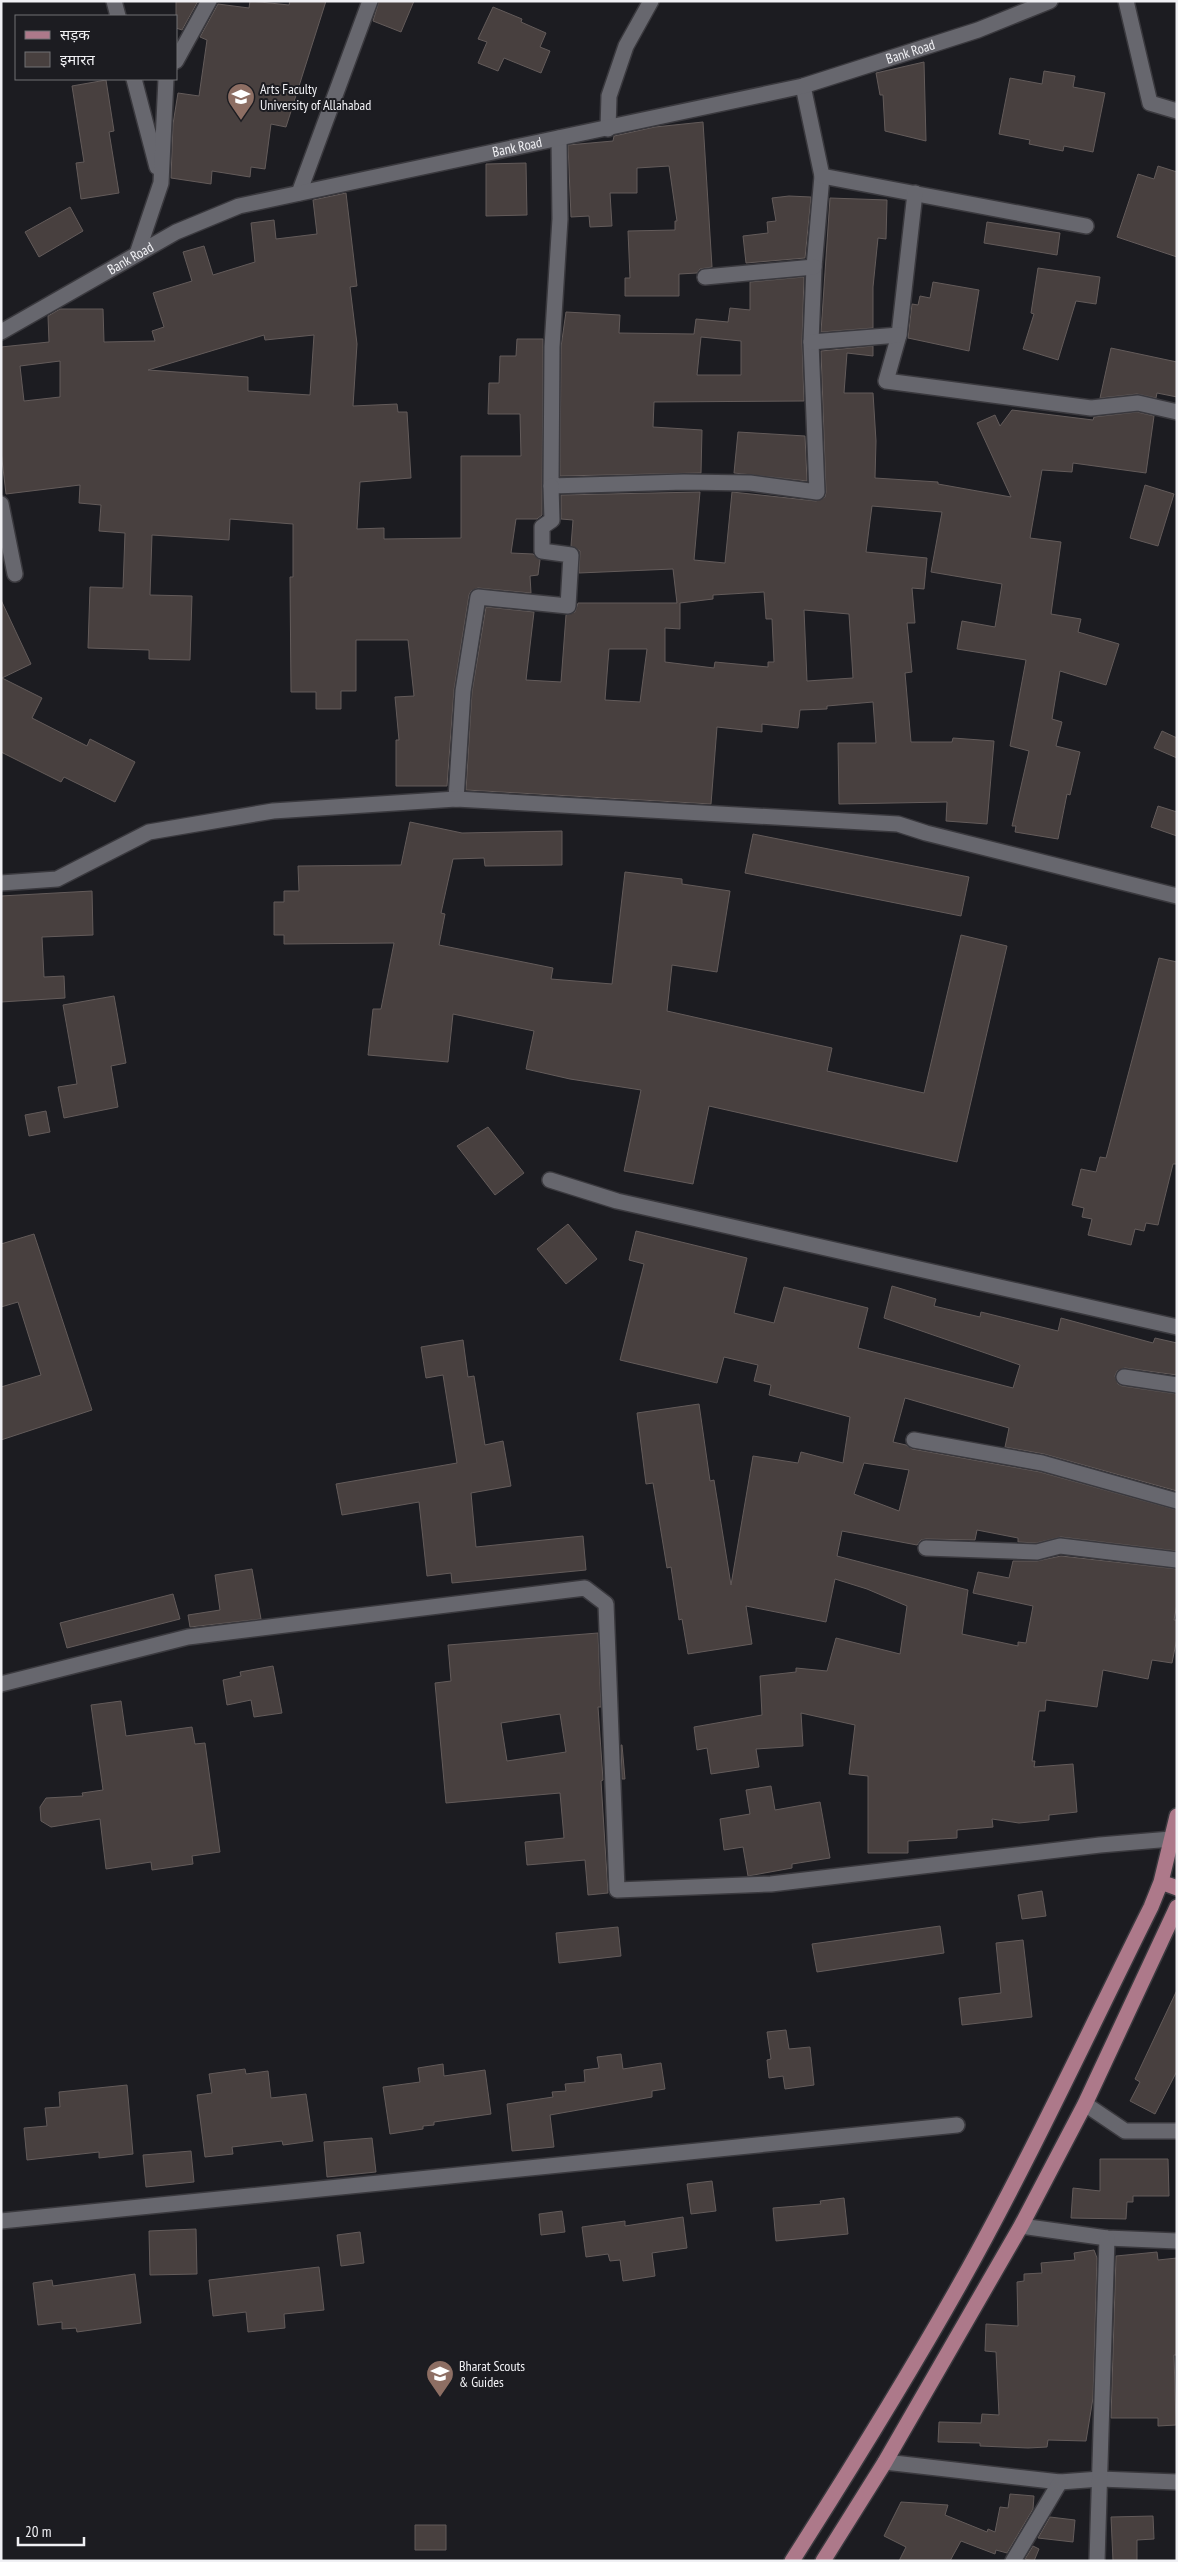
<svg xmlns="http://www.w3.org/2000/svg" width="1178" height="2562" font-family="'PT Sans Narrow','Noto Sans Devanagari',sans-serif">
  <style>
    .building { fill: #48403f; stroke: #635b5a; fill-rule: evenodd }
    .lines { fill: none; stroke-linecap: round; stroke-linejoin: round }
    .minor-casing { stroke: #3a393e; stroke-width: 18 }
    .major-casing { stroke: #3a393e; stroke-width: 18 }
    .minor { stroke: #67676e; stroke-width: 15 }
    .major { stroke: #ad798a; stroke-width: 15 }
    .labels { text-anchor: middle; stroke-width: 4; stroke-linejoin: round; paint-order: stroke }
    .street-label { font-size: 14px; fill: #f0f0f4; stroke: #1c1c21 }
    .poi-label { font-size: 14px; fill: #f0f0f4; stroke: #1c1c21; text-anchor: start }
  </style>
  <rect width="100%" height="100%" fill="#1c1c21"/>
  <path class="building" d="M176,1h22l-16,29 -6,-2z
    M250,1l39,4 1,-4h36l-40,126 -15,-3 -6,45 -14,-2 -1,10 -38,-6 -1,13 -40,-6 2,-54 5,-31 21,3 8,-56 -7,-3 18,-33 31,4z
    M379,1h35l-13,31 -28,-11z
    M493,7l29,12 -1,3 25,11 -6,14 10,4 -9,22 -37,-15 -6,13 -20,-8 9,-21 -9,-3z
    M924,62l2,79 -41,-10 -2,-36h-3l-4,-22z
    M1044,71l31,5 -2,11 32,6 -12,59 -29,-6 -1,5 -34,-7 1,-4 -31,-6 11,-56 32,6z
    M106,80l8,51 -5,1 10,61 -38,6 -5,-36 8,-1 -12,-76z
    M703,122l9,145 -12,2 -3,4 -18,1v22h-54v-18h5l-2,-47 47,-1v-9h2l-8,-55 -32,2v25h-27l2,33 -22,1 -1,-11 -18,1 -3,-72 45,-4 1,-5 41,-9z
    M526,163l1,52 -41,1v-52z
    M1158,166l19,6v85l-60,-20 21,-63 16,5z
    M346,193l11,93 -7,1 7,57 -4,62 44,-2 1,8h9l4,66 -51,4 -3,47 27,-1v11l77,-1v-82h60l-1,-42h-32l1,-31h10l1,-27h16l1,-17h26l-1,176 -5,4h-21l-5,34 22,1 7,6 -2,15 -8,1 1,17 -53,-5 -7,3 -2,4 -15,95 -7,96h-51v-46h3l-4,-43 19,-1 -6,-56h-52v51h-15v18h-25v-17h-25l-1,-115h3v-53l-63,-5 -1,21 -77,-5 -2,60 42,1 -2,64 -41,-1v-9l-61,-2 2,-61 33,1 2,-55 -26,-2 2,-26 -22,-2 1,-18 -74,9 -5,-43v-104l48,-5 -1,-26 12,-7h43l1,33 51,-1 -3,-10 12,-4 -11,-34 39,-12 -9,-29 21,-6 9,29 42,-13 -4,-39 23,-3 2,19 41,-5 -4,-34zM264,335l1,5 49,-5 -4,60 -62,-4v-14l-100,-7zM60,361v36l-36,4 -4,-35z
    M789,196l22,1 -6,61 -59,5 -3,-27 25,-3 -1,-11 9,-1 -4,-23z
    M830,198l57,2 -1,39 -8,-1 -5,49v41l-52,4z
    M70,207l13,24 -44,26 -14,-25z
    M987,222l73,11 -3,22 -73,-12z
    M1038,268l62,9 -4,27 -20,-3 -18,59 -35,-11 11,-35 -3,-1z
    M804,277l-2,65 2,59 -150,1 -1,25 49,3 -1,43 -141,3 1,-129 5,-35 54,3 -1,18 75,1 2,-15 32,3 2,-14 20,2v-28zM701,337l40,4v34h-44z
    M933,282l46,8 -10,61 -61,-13 4,-34 6,1 2,-9 10,2z
    M873,346v10l-26,-3 -3,40h29l3,48 -1,37 63,4v2l73,13 -34,-74 18,-8 5,11 12,-16 81,10 1,-3 43,-5 17,4 -8,57 -73,-10 -1,9 -30,-2 -12,68 31,4 -10,72 30,5 -3,13 41,12 -13,41 -46,-14 -8,48 10,3 -6,24 24,6 -10,43 -3,-1 -9,45 -43,-7 1,-6h-4l17,-75 -19,-5 16,-86 -69,-11 5,-28 33,6 7,-43 -71,-12 11,-60 -70,-6 -6,46 61,6 -3,31 -12,-1 3,35h-8l5,49 -7,1 6,69h41l1,-4 41,3 -7,83 -41,-3 1,-19 -108,2 -1,-61h38l-3,-41 -46,4v3l-27,1 -2,18 -36,-4v8l-45,-5 -6,77 -245,-14 6,-98 14,-85 48,5 -8,68 35,2 5,-67 9,-3 3,-9h99l-4,-34 -94,4 1,-22 -9,-5 2,-26 -12,-1v-24l139,-3 -6,68 31,3 7,-71 84,9 9,-4 1,-5 -5,-141zM764,592l2,27h6l2,43h-6v5l-53,-5 -1,6 -49,-6v-34l15,1v-26l33,-4v-4zM804,610l45,4 4,64 -46,3zM609,649h38l-7,53 -35,-2z
    M1111,348l66,14v35l-20,-4 -1,5 -19,-4 -37,4z
    M738,432l67,4 2,45 -73,-8z
    M1145,485l29,9 -16,52 -28,-8z
    M1,600l30,64 -29,14 40,20 -10,20 55,28 3,-7 45,23 -20,40 -51,-25 -3,5 -60,-30z
    M1162,731l15,7v20l-23,-10z
    M1158,806l19,6v24l-26,-9z
    M410,822l52,11 100,-2v34l-77,1 -1,-8 -31,1 -12,54 4,1 -6,31 114,23 -2,11 61,5 13,-112 57,7v5l48,7 -13,81 -45,-7 -5,46 165,37 -5,23 97,22 37,-158 46,11 -50,216 -248,-56 -16,78 -69,-13 17,-81 -71,-11 -44,-10 8,-38 -81,-17 -5,48 -80,-7 5,-46h8l13,-66 -110,1v-9h-10v-33h10v-11h15l-1,-25 103,-1z
    M753,834l216,43 -8,39 -216,-43z
    M92,891l1,44 -51,2 2,40 20,-1 1,22 -64,4v-106z
    M1159,958l18,4v202h-4l-15,61 -12,-2 -2,8 -9,-2 -4,16 -43,-10 4,-16 -10,-2 2,-9 -12,-3 9,-36 15,3 4,-15 6,1z
    M114,996l12,67 -15,3 7,41 -54,11 -6,-31 19,-3 -14,-79z
    M46,1111l4,21 -21,4 -4,-21z
    M488,1127l36,46 -29,22 -38,-49z
    M568,1224l29,35 -31,25 -29,-35z
    M636,1231l111,27 -13,55 40,10 10,-36 84,21 -10,40 155,40 7,-23 -136,-47 8,-32 44,13 -2,7 46,11 1,-5 77,19 3,-13 92,25 2,-5 22,5v32l-52,-7 -8,3 -2,5 3,8 4,2 55,8v97l-133,-37 -39,-7 4,-19 -104,-30 -12,44 13,3 6,4 128,23 137,38v41l-116,-14 -25,6 -18,-1v-4l-41,-8 -2,10 -49,-1 -5,1 -4,5 -75,-14 -5,25 131,34 -6,44 56,12v-4l8,1 7,-37 -60,-13 5,-21 31,6 4,-17h24l24,-5 116,13v35l-3,16h3v18l-5,25 -20,-3 -4,19 -45,-9 -6,37 -51,-7 -1,11h-6l-7,50h3l-1,6 39,-3 4,48 -28,3v5l-30,3 -27,-4 1,8 -36,3v8l-49,3v12h-40v-77l-19,-2 6,-49 -54,-12 2,33 -47,3 3,18 -48,7 -4,-26 -10,2 -3,-23 68,-12 -2,-39 36,-4v-4l31,3 9,-33 64,16 7,-48 -40,-17 -32,-10 -9,43 -80,-16 6,38 -64,10 -6,-35 -3,1 -8,-53 -4,1 -14,-85 -7,1 -9,-71 62,-9 11,77 4,-1 17,105 22,-129 45,7 3,-11 42,11 7,-46 -81,-22 2,-10 -17,-4 4,-16 -34,-8 -7,26 -97,-23 24,-96 -15,-4zM864,1463l45,7 -10,41 -45,-17z
    M34,1234l58,176 -91,30v-53l40,-12 -23,-73 -17,5v-63z
    M463,1340l5,37 6,-1 11,69 18,-4 8,45 -40,7 5,54 107,-11 3,34 -134,13 -1,-10 -24,3 -8,-74 -77,13 -6,-31 121,-21 -14,-88 -17,3 -5,-31z
    M252,1569l9,50 -71,8 -2,-12 32,-5 -5,-35z
    M173,1594l7,25 -113,29 -7,-25z
    M598,1633l3,74h-3l5,73 -2,1 7,112 -20,2 -3,-35 -58,5 -2,-23 39,-4 -4,-45 -114,10 -11,-120 16,-2 -3,-36zM560,1714l6,38 -59,9 -6,-38z
    M273,1666l9,47 -28,4 -3,-17 -24,5 -4,-25 18,-4 -1,-4z
    M121,1701l5,35 66,-9 3,17 10,-1 15,109 -28,4 1,8 -41,6 -1,-8 -45,7 -6,-50 -49,8 -10,-6 -1,-14 6,-9 37,-2 -1,-3 21,-3 -12,-85z
    M621,1745h1l3,34h-3z
    M771,1786l4,24 45,-8 10,56 -38,6v4l-44,8 -5,-29 -19,3 -4,-31 30,-5 -4,-24z
    M1042,1891l4,25 -24,3 -4,-24z
    M940,1926l4,27 -127,19 -5,-28z
    M618,1927l3,29 -62,7 -3,-30z
    M1023,1940l9,77 -70,8 -3,-27 42,-5 -5,-50z
    M1177,1990v81l-22,43 -25,-13 10,-19 -5,-3z
    M786,2030l3,19 21,-2 4,38 -29,4 -2,-13 -14,2 -2,-18 4,-1 -4,-27z
    M621,2054l2,15 38,-6 4,26 -13,2v6l-102,18 4,32 -42,4 -5,-47 46,-7 -1,-5 14,-1 -1,-7 20,-2 -1,-12 15,-2 -2,-11z
    M443,2064l1,12 41,-6 6,44 -57,8v3l-11,1v3l-33,5 -7,-47 37,-5 -2,-14z
    M245,2069l1,5 22,-3 3,27 35,-4 7,47 -30,4 -1,-4 -50,6 1,7 -28,3 -8,-62 15,-2 -3,-19z
    M127,2085l6,69 -34,4v-6l-72,8 -3,-32 23,-2 -2,-18 15,-1 -1,-15z
    M372,2138l4,34 -49,5 -3,-35z
    M191,2151l3,31 -48,5 -3,-32z
    M1100,2159h68l1,37h-36v6h-6l-1,17 -55,-1 2,-30 27,3z
    M712,2181l4,30 -25,3 -4,-30z
    M844,2198l4,36 -72,7 -3,-33 48,-4 -1,-3z
    M562,2211l3,21 -24,3 -2,-21z
    M683,2217l4,31 -35,5 3,23 -32,5 -3,-21 -10,1 -2,-7 -22,3 -4,-30 43,-6v5z
    M196,2229l1,45 -47,1 -1,-44z
    M360,2232l4,31 -23,3 -4,-31z
    M1094,2250l3,8 -4,140 -7,43 -38,-1 -1,7 -19,1 -48,-2v-3l-42,-1 1,-20 42,1 1,-9 17,1 -3,-63 -11,-1 1,-27 32,2 -1,-44 7,-1v-7l18,-1 -1,-10 34,-3 -1,-7z
    M1157,2252l1,8 19,-2v97h-3l2,70 -18,1v-8h-47l5,-162z
    M319,2267l5,43 -40,4 1,14 -37,4 -2,-20 -33,4 -4,-36z
    M135,2274l6,49 -64,9 -1,-4 -14,1v-7l-24,3 -5,-42 19,-3 1,6z
    M1010,2494l24,2 -1,13 -26,44 -11,-3 -1,4 -34,-13 -11,20h-51l7,-14 -22,-11 17,-34 47,3 -3,10 42,17 1,-3 7,3 5,-25 8,1z
    M1153,2516l1,23 -17,1v21h-24l-2,-44z
    M1050,2517l25,3 -2,22 -35,-4z
    M415,2525h31v25h-31z
    M1033,2546l6,3 -5,12 -9,-2z"/>
  <g class="lines">
    <defs>
      <g id="minor">
        <path d="M114,1l4,15"/>
        <path d="M1126,1l24,102 27,8"/>
        <path d="M176,61l33,-60"/>
        <path d="M134,79l23,88"/>
        <path d="M608,129l1,-33 17,-50 25,-45"/>
        <path d="M559,138l1,81 -8,128 -1,139 133,-4 66,1 67,9 -6,-150 3,-75 8,-91 -19,-90"/>
        <path d="M822,176l264,50"/>
        <path d="M299,193l71,-192"/>
        <path d="M915,193l-16,142 -13,46 205,27 47,-5 39,9"/>
        <path d="M137,254l24,-71 5,-104"/>
        <path d="M705,277l109,-10"/>
        <path id="s1" d="M1,332l175,-100 63,-26 564,-120 175,-56 72,-29"/>
        <path d="M811,342l88,-7"/>
        <path d="M1,504l14,70"/>
        <path d="M456,799l7,-108 15,-94 90,9 3,-51 -29,-4v-24l10,-7 -1,-34"/>
        <path d="M1,883l56,-4 92,-47 124,-21 183,-12 442,25 28,9 251,63"/>
        <path d="M550,1180l67,21 560,126"/>
        <path d="M1124,1377l53,8"/>
        <path d="M914,1440l128,23 135,38"/>
        <path d="M926,1548l111,4 23,-6 117,14"/>
        <path d="M1,1684l187,-47 397,-49 21,16 11,286 154,-6 329,-39 71,-6"/>
        <path d="M1085,2104l40,27h52"/>
        <path d="M1,2221l956,-96"/>
        <path d="M1021,2226l86,12 70,3"/>
        <path d="M885,2462l175,20 40,-3 77,3"/>
        <path d="M1013,2561l47,-79"/>
        <path d="M1097,2561l10,-323"/>
      </g>
      <path id="major" d="M1161,1882l16,6
        M792,2561c58,-91 115,-183 168,-277 69,-123 128,-251 191,-377l10,-25 16,-66
        M823,2561l62,-99 136,-236 64,-122 92,-197"/>
    </defs>
    <use href="#minor" class="minor-casing"/>
    <use href="#major" class="major-casing"/>
    <use href="#minor" class="minor"/>
    <use href="#major" class="major"/>
  </g>
  <defs>
    <symbol id="university-pin" viewBox="-11 -11 22 30"><path d="M0 17L-7.5 6A9.5 9.5 0 1 1 7.5 6Z" fill="#8d6e63" stroke="#1c1c21"/><path d="M0-5L7-2L0 1L-7-2ZM-4 1L0 2.5L4 1V4Q0 6-4 4Z" fill="#fff"/></symbol>
    <symbol id="school-pin" viewBox="-11 -11 22 30"><path d="M0 17L-7.5 6A9.5 9.5 0 1 1 7.5 6Z" fill="#8d6e63" stroke="#1c1c21"/><path d="M0-5L7-2L0 1L-7-2ZM-4 1L0 2.5L4 1V4Q0 6-4 4Z" fill="#fff"/></symbol>
  </defs>
  <g fill-rule="evenodd">
    <use href="#university-pin" x="225" y="81" width="32" height="43"/>
    <use href="#school-pin" x="424" y="2358" width="32" height="43"/>
  </g>
  <g class="labels">
    <g class="street-label">
      <text dy="5" stroke="none"><textPath href="#s1" startOffset="959">Bank Road</textPath></text>
      <text dy="5" stroke="none"><textPath href="#s1" startOffset="554">Bank Road</textPath></text>
      <text dy="5" stroke="none"><textPath href="#s1" startOffset="149">Bank Road</textPath></text>
    </g>
    <g class="poi-label">
      <text x="260" y="94">Arts Faculty<tspan x="260" dy="16">University of Allahabad</tspan></text>
      <text x="459" y="2371">Bharat Scouts<tspan x="459" dy="16">&amp; Guides</tspan></text>
    </g>
  </g>
  <rect width="1178" height="2562" fill="none" stroke="#f0f0f4" stroke-width="5"/>
  <rect x="15" y="15" width="162" height="65" fill="#1c1c21" stroke="#717175"/>
  <rect x="25" y="31" width="25" height="8" fill="#ad798a" stroke="#717175"/>
  <text x="60" y="40" font-size="15" fill="#f0f0f4">सड़क</text>
  <rect x="25" y="52" width="25" height="15" fill="#48403f" stroke="#717175"/>
  <text x="60" y="65" font-size="15" fill="#f0f0f4">इमारत</text>
  <path d="M18 2537v8h66v-8" fill="none" stroke="#f0f0f4" stroke-width="2.5"/>
  <text x="25" y="2537" font-size="15" fill="#f0f0f4" stroke="#1c1c21" stroke-width="4" paint-order="stroke">20 m</text>
</svg>
